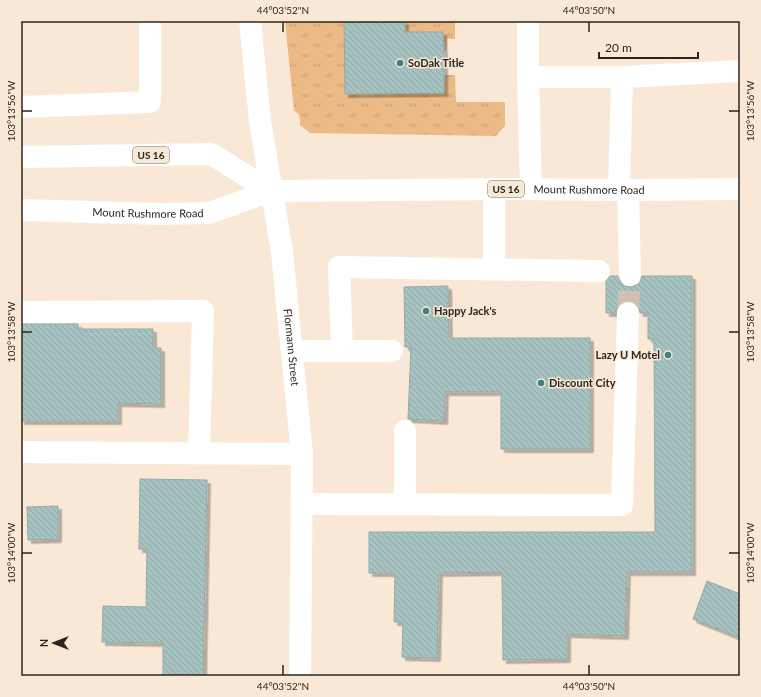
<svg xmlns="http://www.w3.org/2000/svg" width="761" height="697" font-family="Lato,sans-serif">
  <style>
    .grass { fill: url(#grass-tufts) }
    .building { fill: url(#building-back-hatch); stroke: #8fabaa; filter: url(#shadow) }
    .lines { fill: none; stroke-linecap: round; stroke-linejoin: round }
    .minor-tunnel { stroke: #d1c1b1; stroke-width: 22; stroke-dasharray: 22 11; stroke-linecap: butt }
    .minor { stroke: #fff; stroke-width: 22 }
    .highway { stroke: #fff; stroke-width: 22 }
    .ticks { fill: none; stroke: #2b251e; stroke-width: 1.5 }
    .poi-dot { fill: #3b8381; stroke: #fae8d6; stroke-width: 1.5 }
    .labels { text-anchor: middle; stroke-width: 3; stroke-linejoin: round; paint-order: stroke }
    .shield { fill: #fae8d6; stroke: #696055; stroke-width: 1 }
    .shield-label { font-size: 10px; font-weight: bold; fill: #2b251e }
    .poi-label { font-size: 11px; font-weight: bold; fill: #2b251e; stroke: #fae8d6; text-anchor: start }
    .street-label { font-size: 11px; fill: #2b251e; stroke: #fae8d6 }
    .neatline { fill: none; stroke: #2b251e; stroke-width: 1.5 }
    .ticks-label { font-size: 10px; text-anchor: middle; fill: #2b251e }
  </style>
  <defs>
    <pattern id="grass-tufts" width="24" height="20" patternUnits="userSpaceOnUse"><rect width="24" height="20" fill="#ebba86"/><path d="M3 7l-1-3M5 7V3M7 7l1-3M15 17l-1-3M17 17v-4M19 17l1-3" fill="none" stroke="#caa073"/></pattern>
    <pattern id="building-back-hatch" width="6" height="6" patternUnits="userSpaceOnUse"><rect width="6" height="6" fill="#a6c3c2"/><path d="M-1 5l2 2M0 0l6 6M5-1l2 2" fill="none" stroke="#8fa7a6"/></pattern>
    <filter id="shadow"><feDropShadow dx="3.5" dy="3.5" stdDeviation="0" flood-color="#0004"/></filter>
  </defs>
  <rect width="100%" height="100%" fill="#fae8d6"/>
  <path class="grass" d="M285,21h59l100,54h11l1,27h49v24l-9,10 -186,-3 -10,-8c0,-6 1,-11 -6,-14z
    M405,21h50v18h-8l-1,12h-3v-19h-38z"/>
  <path class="building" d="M344,21h61v11h38l1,20v41l-99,1z
    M610,276h8l2,6 4,4 6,1 7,-2 4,-4 1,-5h50v296h-65l-2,64 -58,-2v25l-64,1 -1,-88 -63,1 -2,85 -35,-1 1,-35h-9l1,-49h-26v-41h286l-1,-193h-6v-26h-8l-1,-6 -5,-5 -5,-1 -7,1 -5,5 -2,6h-9v-32z
    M448,286l1,52h141v111h-89v-57h-56l-1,29 -36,-2 3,-72h-6l-1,-60z
    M21,324h57v5h75v19h8v56l-43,-1v18h-97z
    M140,479l67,1 -4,196h-40v-33l-61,-1 1,-36 43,1 1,-58h-8z
    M58,506v33l-30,1 -1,-33z
    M707,581l33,13v44l-47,-19z"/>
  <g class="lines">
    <path class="minor-tunnel" d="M628,313l2,-38"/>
    <g class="minor">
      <path id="s1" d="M250,21l10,100 22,131 20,202 -2,222"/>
      <path d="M528,21v56l3,112"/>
      <path d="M528,77h94l118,-6"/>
      <path d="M21,107l129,-5v-81"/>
      <path d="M494,189v80"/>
      <path d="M619,189l3,-112"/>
      <path d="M628,190l2,85"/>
      <path d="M21,312l182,-1 -4,142"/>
      <path d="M292,351h50"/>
      <path d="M392,351h-50l-3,-84 260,4"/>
      <path d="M405,431v73"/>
      <path d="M21,452l281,2"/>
      <path d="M302,504l320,1 6,-192"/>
    </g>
    <g class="highway">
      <path d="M21,157l190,-3 60,37"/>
      <path id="s2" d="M21,210l139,4 49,-1 62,-22 238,-2 119,1 112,-1"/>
    </g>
  </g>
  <path class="ticks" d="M283,22v10M589,22v10M22,111h10M729,111h10M22,332h10M729,332h10M22,553h10M729,553h10M283,665v10M589,665v10"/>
  <g class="poi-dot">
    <circle cx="400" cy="63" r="4"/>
    <circle cx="426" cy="311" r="4"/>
    <circle cx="668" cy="355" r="4"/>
    <circle cx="541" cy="383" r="4"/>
  </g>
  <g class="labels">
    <g class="shield">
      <rect x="133" y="147" width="36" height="16" rx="3"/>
      <rect x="488" y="181" width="36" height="16" rx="3"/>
    </g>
    <g class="shield-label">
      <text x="151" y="159">US 16</text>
      <text x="506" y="193">US 16</text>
    </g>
    <g class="poi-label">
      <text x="408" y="67">SoDak Title</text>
      <text x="434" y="315">Happy Jack's</text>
      <text x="660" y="359" text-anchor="end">Lazy U Motel</text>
      <text x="549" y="387">Discount City</text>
    </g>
    <g class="street-label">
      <text dy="4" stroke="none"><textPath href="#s2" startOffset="572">Mount Rushmore Road</textPath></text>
      <text dy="4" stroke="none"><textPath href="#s2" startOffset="127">Mount Rushmore Road</textPath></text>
      <text dy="4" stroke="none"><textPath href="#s1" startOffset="329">Flormann Street</textPath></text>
    </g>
  </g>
  <rect width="761" height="697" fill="none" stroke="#fae8d6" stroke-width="44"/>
  <g transform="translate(54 643) rotate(270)" stroke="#fae8d6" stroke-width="3" paint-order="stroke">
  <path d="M0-3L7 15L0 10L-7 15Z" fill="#2b251e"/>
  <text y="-6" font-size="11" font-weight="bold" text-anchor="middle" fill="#2b251e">N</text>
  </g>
  <path d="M599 52v6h99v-6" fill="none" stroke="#2b251e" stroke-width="2"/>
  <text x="605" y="52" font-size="12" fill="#2b251e" stroke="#fae8d6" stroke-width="3" paint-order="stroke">20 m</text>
  <rect x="22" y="22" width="717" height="653" class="neatline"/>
  <g class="ticks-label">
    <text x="283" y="14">44°03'52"N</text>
    <text x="589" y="14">44°03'50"N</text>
    <text transform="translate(750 111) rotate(-90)" y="4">103°13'56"W</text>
    <text transform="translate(11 111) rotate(-90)" y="4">103°13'56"W</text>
    <text transform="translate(750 332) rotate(-90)" y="4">103°13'58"W</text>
    <text transform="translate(11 332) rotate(-90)" y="4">103°13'58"W</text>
    <text transform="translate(750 553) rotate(-90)" y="4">103°14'00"W</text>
    <text transform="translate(11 553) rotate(-90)" y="4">103°14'00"W</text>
    <text x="283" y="690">44°03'52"N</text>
    <text x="589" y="690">44°03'50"N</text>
  </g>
</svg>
